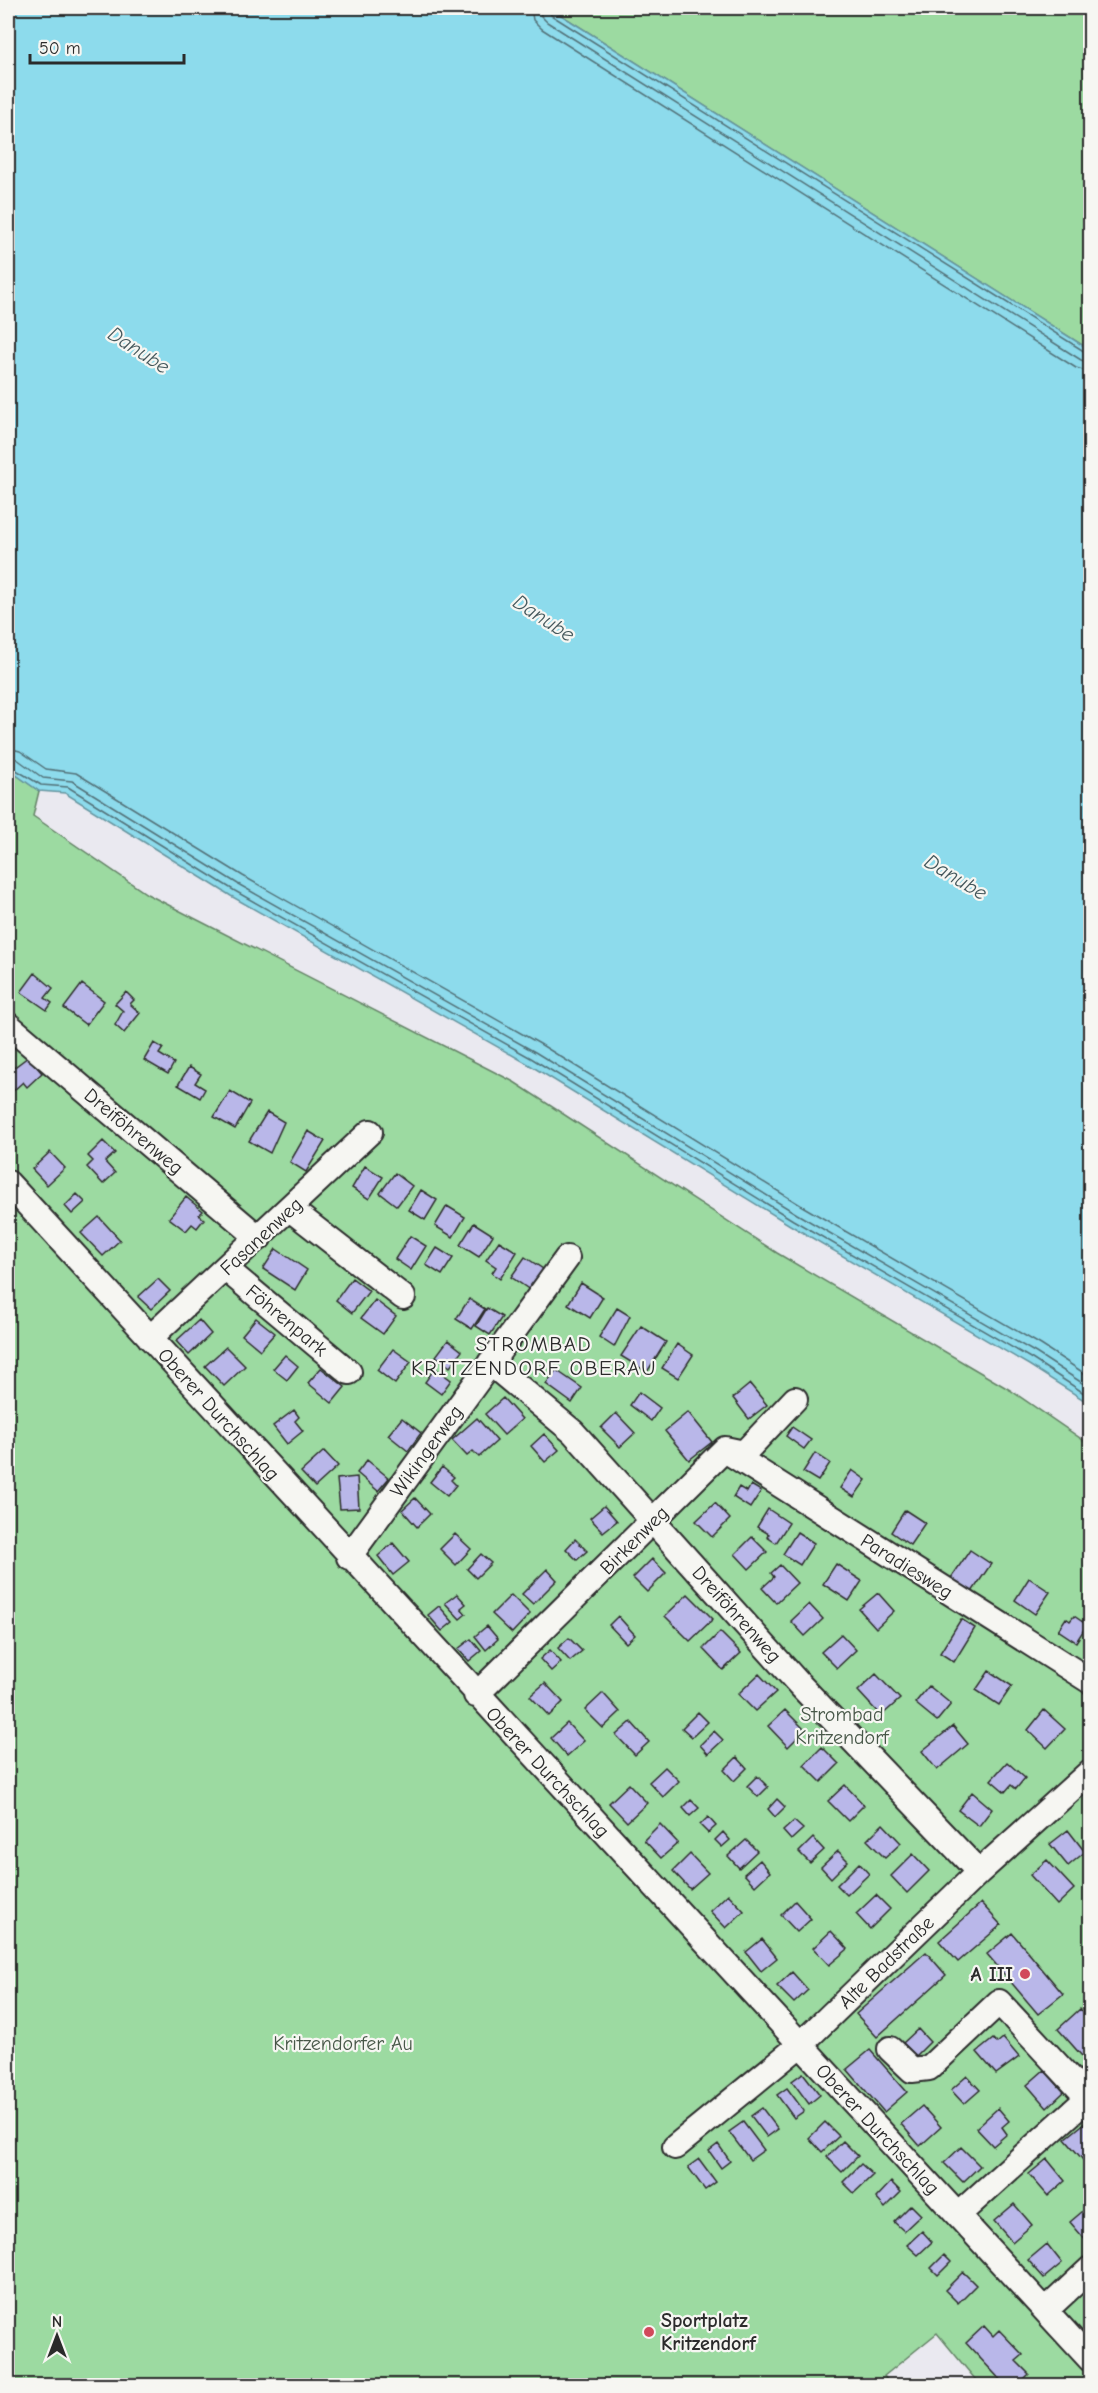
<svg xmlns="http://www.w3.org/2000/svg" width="1098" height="2393" font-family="'Comic Neue',sans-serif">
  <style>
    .green { fill: #9cdaa1; stroke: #648266; stroke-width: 1.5 }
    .water { fill: #8ddbec; stroke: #66959f; stroke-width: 1.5 }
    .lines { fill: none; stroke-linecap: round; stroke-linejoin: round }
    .shore { stroke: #527178; stroke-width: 1.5 }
    .building { fill: #b9b7e9; stroke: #2b2b2b; stroke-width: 1.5 }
    .minor-casing { stroke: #2b2b2b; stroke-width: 28 }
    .minor { stroke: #f6f6f2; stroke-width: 24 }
    .poi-dot { fill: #d1495b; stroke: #f6f6f2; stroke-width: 2 }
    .labels { text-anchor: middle; stroke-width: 4.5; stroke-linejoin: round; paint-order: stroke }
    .street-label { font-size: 20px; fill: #2b2b2b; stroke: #f6f6f2 }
    .park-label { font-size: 20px; fill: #475748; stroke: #f6f6f2 }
    .poi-label { font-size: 20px; font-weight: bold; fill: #2b2b2b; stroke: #f6f6f2; text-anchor: end }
    .water-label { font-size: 21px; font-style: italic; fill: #44575b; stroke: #f6f6f2 }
    .neighbourhood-label { font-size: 21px; letter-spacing: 1.5px; fill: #2b2b2b; stroke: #f6f6f2 }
  </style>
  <rect width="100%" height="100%" fill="#eae9f0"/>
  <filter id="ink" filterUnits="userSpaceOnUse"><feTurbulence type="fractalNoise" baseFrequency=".0167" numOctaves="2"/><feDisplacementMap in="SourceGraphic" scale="12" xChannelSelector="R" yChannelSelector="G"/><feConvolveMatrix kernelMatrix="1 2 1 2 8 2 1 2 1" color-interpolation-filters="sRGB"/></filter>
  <g filter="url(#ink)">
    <path class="green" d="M550,8h540v342z
      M8,769l31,22 -6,25 114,78 367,188 263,171 233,137 80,55v940h-110l-43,-52 -53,43 7,9h-883z"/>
    <path class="water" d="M8,8h542l540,342v1054l-61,-39 -239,-140 -262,-161 -297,-168 -166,-103 -26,-2 -31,-22z"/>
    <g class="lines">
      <path class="shore" d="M531,8l2,12 9,9 534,339 14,4
        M540,8l1,8 6,6 534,338 9,3
        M548,8l3,7 539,340
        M8,748l12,3 26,18 30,4 167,103 297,168 262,162 239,139 49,32
        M8,757l9,2 26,19 29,3 166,103 297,168 262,162 239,139 54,35
        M8,765l33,20 27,2 167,104 296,167 262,162 239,139 58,38"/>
    </g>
    <path class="building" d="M35,973l18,15 -8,10 7,5 -5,7 -26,-18z
      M82,984l22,17 -18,24 -22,-17z
      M126,992l8,8 -4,4 10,9 -16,20 -9,-8 8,-14 -8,-7z
      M154,1043l9,5 -4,6 15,9 -6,11 -24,-14z
      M28,1057l14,16 -15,14 -4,-5 -10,9 -5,-6v-13z
      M189,1067l12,7 -6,9 10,6 -5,9 -22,-13z
      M230,1091l20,12 -15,26 -21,-12z
      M267,1112l17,10 -14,31 -21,-12z
      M308,1131l17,10 -19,31 -16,-10z
      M103,1141l12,12 -10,9 10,11 -12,11 -16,-17 6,-6 -5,-5z
      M50,1152l15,16 -18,17 -15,-16z
      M365,1166l18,11 -14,22 -17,-11z
      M395,1173l17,13 -15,20 -17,-13z
      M421,1190l16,10 -12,20 -16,-10z
      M77,1194l8,8 -13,12 -7,-8z
      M186,1197l17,14 -4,4 5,4 -7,9 -5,-4 -6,7 -17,-13z
      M447,1206l18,11 -12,20 -18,-11z
      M99,1217l21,23 -17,16 -22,-23z
      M474,1223l19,12 -14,22 -19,-12z
      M410,1236l16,10 -15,24 -16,-11z
      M499,1241l18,11 -17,27 -8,-6 4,-6 -10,-7z
      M437,1248l16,10 -11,17 -16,-10z
      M276,1249l31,21 -12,20 -32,-21z
      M525,1257l18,12 -13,21 -19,-13z
      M352,1278l17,13 -17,22 -16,-13z
      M158,1279l12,12 -19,18 -13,-12z
      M581,1283l22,14 -13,21 -22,-14z
      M469,1299l16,10 -13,20 -16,-10z
      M375,1300l21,16 -13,18 -22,-16z
      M487,1308l15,9 -12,18 -14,-9z
      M617,1308l13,8 -16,31 -15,-10z
      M256,1318l19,15 -15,17 -18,-15z
      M199,1320l12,14 -22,21 -13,-14z
      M641,1326l25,16 -19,30 -26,-16z
      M448,1340l14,11 -12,16 -14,-11z
      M677,1344l16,11 -15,23 -16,-10z
      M226,1347l19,19 -21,20 -19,-20z
      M393,1349l18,13 -16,22 -18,-14z
      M285,1355l13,11 -11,14 -14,-11z
      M321,1368l24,19 -13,16 -24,-20z
      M435,1368l16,12 -10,14 -16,-12z
      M556,1370l26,18 -10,15 -26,-19z
      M750,1384l17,21 -18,14 -16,-21z
      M639,1392l21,16 -9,13 -21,-16z
      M503,1398l19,21 -18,16 -19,-21z
      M294,1410l5,7 -4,4 8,10 -16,13 -14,-18z
      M688,1412l24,30 -23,18 -24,-29z
      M616,1413l19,20 -15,14 -19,-19z
      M402,1418l19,15 -13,18 -20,-16z
      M477,1418l20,23 -18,16 -6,-6 -6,5 -15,-16z
      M792,1427l19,13 -7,9 -18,-13z
      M544,1434l15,16 -14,12 -14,-16z
      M324,1451l14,15 -23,21 -14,-15z
      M815,1453l15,10 -12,18 -15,-9z
      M367,1460l22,18 -11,13 -21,-18z
      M442,1467l12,10 -3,3 5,5 -9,11 -17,-14z
      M852,1470l14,10 -12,17 -14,-9z
      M357,1477l2,31 -19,1 -3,-30z
      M751,1485l10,6 -11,17 -17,-11 6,-10 8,5z
      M415,1498l15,16 -13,13 -15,-17z
      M715,1503l15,16 -18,18 -16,-16z
      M604,1506l13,15 -14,11 -13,-14z
      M768,1509l21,14 -13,20 -9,-6 2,-3 -12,-7z
      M905,1510l20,13 -15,22 -19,-13z
      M797,1532l17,11 -14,22 -17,-11z
      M455,1534l16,15 -15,16 -16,-16z
      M752,1537l15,15 -18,17 -14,-15z
      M575,1539l12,12 -10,9 -11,-11z
      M393,1543l16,19 -16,13 -15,-19z
      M970,1550l21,14 -19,28 -21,-14z
      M481,1554l10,9 -15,15 -9,-9z
      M652,1559l14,14 -19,19 -14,-14z
      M836,1564l26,17 -13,20 -26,-17z
      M780,1565l17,18 -21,20 -14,-15 12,-11 -3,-4z
      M547,1569l10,11 -24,24 -11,-10z
      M1029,1578l21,14 -15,22 -20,-14z
      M878,1593l16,18 -18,17 -17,-19z
      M457,1594l9,10 -5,4 5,6 -6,5 -15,-16z
      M688,1594l25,25 -23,22 -25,-25z
      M511,1595l19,19 -18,19 -20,-19z
      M809,1604l14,15 -18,17 -14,-15z
      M439,1606l14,16 -11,9 -14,-16z
      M618,1616l17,19 -9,8 -17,-18z
      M1074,1616l13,9 -11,17 -18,-12 8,-12 4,3z
      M961,1619l14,9 -21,34 -14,-9z
      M487,1626l11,13 -12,11 -11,-14z
      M720,1632l21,21 -18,17 -20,-21z
      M841,1634l15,16 -19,18 -16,-16z
      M569,1638l13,13 -12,10 -12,-13z
      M471,1639l10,12 -12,10 -11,-12z
      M550,1650l11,12 -10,9 -11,-12z
      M989,1671l23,15 -13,19 -23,-15z
      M759,1674l17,18 -21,19 -17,-17z
      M876,1674l24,25 -19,17 -23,-25z
      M545,1683l18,19 -14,14 -19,-20z
      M929,1686l22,18 -14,17 -22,-18z
      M603,1693l17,19 -17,16 -18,-18z
      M785,1710l20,20 -17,17 -20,-21z
      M1044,1710l21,19 -18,19 -19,-18z
      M698,1712l10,10 -16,15 -10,-9z
      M631,1722l18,20 -14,13 -19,-20z
      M567,1723l17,18 -17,15 -16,-18z
      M953,1726l15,18 -31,26 -15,-19z
      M714,1731l9,9 -15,14 -8,-9z
      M822,1747l17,17 -18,18 -17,-17z
      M737,1757l10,11 -13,13 -10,-11z
      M1007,1762l18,16 -9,11 -5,-4 -6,7 -14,-12z
      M665,1767l14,14 -16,16 -14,-15z
      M757,1776l11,11 -10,10 -11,-11z
      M629,1784l18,19 -20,19 -18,-19z
      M845,1785l19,20 -16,16 -20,-20z
      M972,1792l20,17 -13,17 -21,-16z
      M777,1799l8,8 -10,10 -7,-8z
      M691,1800l8,8 -9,8 -7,-8z
      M708,1817l8,9 -8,7 -8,-8z
      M794,1821l9,8 -12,11 -8,-9z
      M660,1824l18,19 -17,15 -17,-18z
      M883,1824l18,19 -16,15 -18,-18z
      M1068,1830l17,22 -17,14 -18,-22z
      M723,1832l7,8 -8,7 -7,-7z
      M813,1838l11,12 -14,13 -11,-11z
      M746,1840l11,11 -18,17 -11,-12z
      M838,1851l10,10 -17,17 -10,-11z
      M690,1854l18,19 -18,16 -17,-18z
      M913,1854l16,17 -22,22 -16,-17z
      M760,1860l10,12 -15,14 -11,-12z
      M1047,1860l27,29 -17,16 -27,-30z
      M859,1863l10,11 -22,21 -10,-10z
      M728,1894l16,17 -18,17 -16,-17z
      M876,1895l14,14 -20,20 -14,-15z
      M795,1901l16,18 -14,13 -16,-17z
      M981,1903l20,22 -43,37 -19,-21z
      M831,1931l17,18 -19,16 -16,-17z
      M1012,1933l51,61 -25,20 -51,-60z
      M762,1939l15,19 -16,13 -15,-19z
      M926,1952l20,23 -69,62 -21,-23z
      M792,1972l16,18 -14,13 -17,-17z
      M1080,2009l10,11v45l-32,-36z
      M918,2029l12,13 -14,14 -13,-13z
      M1003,2038l16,19 -23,17 -19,-22 16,-13 4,4z
      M870,2050l37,42 -23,20 -37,-43z
      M1044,2070l20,22 -17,16 -20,-23z
      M803,2073l17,22 -11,9 -17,-23z
      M967,2076l13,14 -16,14 -13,-14z
      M787,2088l17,23 -10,7 -17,-23z
      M922,2106l19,21 -21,19 -19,-22z
      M762,2108l16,21 -11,8 -16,-21z
      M998,2108l11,13 -7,6 5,7 -14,12 -17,-18z
      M743,2122l21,28 -14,10 -21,-28z
      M825,2122l14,14 -17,16 -13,-14z
      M1086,2122l4,5v27l-7,6 -18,-21z
      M843,2141l15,15 -16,16 -15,-15z
      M718,2144l12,17 -9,7 -12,-17z
      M961,2147l19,19 -17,16 -19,-19z
      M699,2159l17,23 -11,8 -17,-23z
      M1047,2159l18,22 -17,15 -19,-22z
      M861,2164l12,11 -19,18 -11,-11z
      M891,2182l10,10 -16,16 -9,-10z
      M1014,2204l18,21 -20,17 -18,-21z
      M911,2205l10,10 -17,16 -10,-9z
      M1090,2205v36l-2,2 -18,-21z
      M922,2231l10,11 -14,13 -11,-10z
      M1047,2244l15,19 -18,15 -16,-18z
      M944,2255l7,7 -13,13 -7,-7z
      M963,2272l13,13 -18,18 -13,-13z
      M984,2326l9,10 6,-6 24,25 -7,6 13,13 -12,12h-11l-40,-43z"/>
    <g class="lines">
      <defs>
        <path id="minor" d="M8,1025l251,213
          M8,1183l1082,1176
          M290,1209l113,88
          M226,1269l123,103
          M150,1338l220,-206
          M490,1363l83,69 226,252 180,188
          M725,1450l365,231
          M349,1557l218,-299
          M476,1695l249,-246 19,4 51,-54
          M890,2049l22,21 17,-2 70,-66 91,98
          M675,2147l125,-102 179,-173 111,-100
          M959,2214l129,-116
          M1046,2310l44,-41"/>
      </defs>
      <use href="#minor" class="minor-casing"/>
      <use href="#minor" class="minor"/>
    </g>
  </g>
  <g class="poi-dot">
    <circle cx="1025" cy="1974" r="6"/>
    <circle cx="649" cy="2332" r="6"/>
  </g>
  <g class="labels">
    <g class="street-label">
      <text transform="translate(134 1131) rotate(40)" y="7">Dreiföhrenweg</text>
      <text transform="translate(261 1236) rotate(-43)" y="7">Fasanenweg</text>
      <text transform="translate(287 1320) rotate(40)" y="7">Föhrenpark</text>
      <text transform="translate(219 1414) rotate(48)" y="7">Oberer Durchschlag</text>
      <text transform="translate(426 1451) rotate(-54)" y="7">Wikingerweg</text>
      <text transform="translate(634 1540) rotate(-45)" y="7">Birkenweg</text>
      <text transform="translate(907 1566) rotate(32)" y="7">Paradiesweg</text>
      <text transform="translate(737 1614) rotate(48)" y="7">Dreiföhrenweg</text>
      <text transform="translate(548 1772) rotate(47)" y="7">Oberer Durchschlag</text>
      <text transform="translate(886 1962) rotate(-44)" y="7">Alte Badstraße</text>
      <text transform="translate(878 2129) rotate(47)" y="7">Oberer Durchschlag</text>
    </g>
    <g class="park-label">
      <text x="842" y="1721">Strombad<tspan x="842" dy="23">Kritzendorf</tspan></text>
      <text x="343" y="2050">Kritzendorfer Au</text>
    </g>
    <g class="poi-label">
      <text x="1013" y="1981">A III</text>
      <text x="661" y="2327" text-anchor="start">Sportplatz<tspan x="661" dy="23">Kritzendorf</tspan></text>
    </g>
    <g class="water-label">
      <text transform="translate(139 350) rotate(33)" y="7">Danube</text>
      <text transform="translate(544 618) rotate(33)" y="7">Danube</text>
      <text transform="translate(956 877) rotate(31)" y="7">Danube</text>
    </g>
    <g class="neighbourhood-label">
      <text x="534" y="1351">STROMBAD<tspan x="534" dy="24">KRITZENDORF OBERAU</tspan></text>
    </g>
  </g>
  <rect width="1098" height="2393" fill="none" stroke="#f6f6f2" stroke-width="30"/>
  <rect x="15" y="15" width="1068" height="2363" fill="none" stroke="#2b2b2b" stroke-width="2" filter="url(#ink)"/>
  <g transform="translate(57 2336)" stroke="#f6f6f2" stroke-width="4.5" paint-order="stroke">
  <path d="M0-4.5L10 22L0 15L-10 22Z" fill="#2b2b2b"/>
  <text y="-9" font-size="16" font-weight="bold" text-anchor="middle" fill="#2b2b2b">N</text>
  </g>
  <path d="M30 54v9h154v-9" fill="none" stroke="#2b2b2b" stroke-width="3"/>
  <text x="39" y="54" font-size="18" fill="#2b2b2b" stroke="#f6f6f2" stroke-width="4.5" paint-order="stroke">50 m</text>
</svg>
